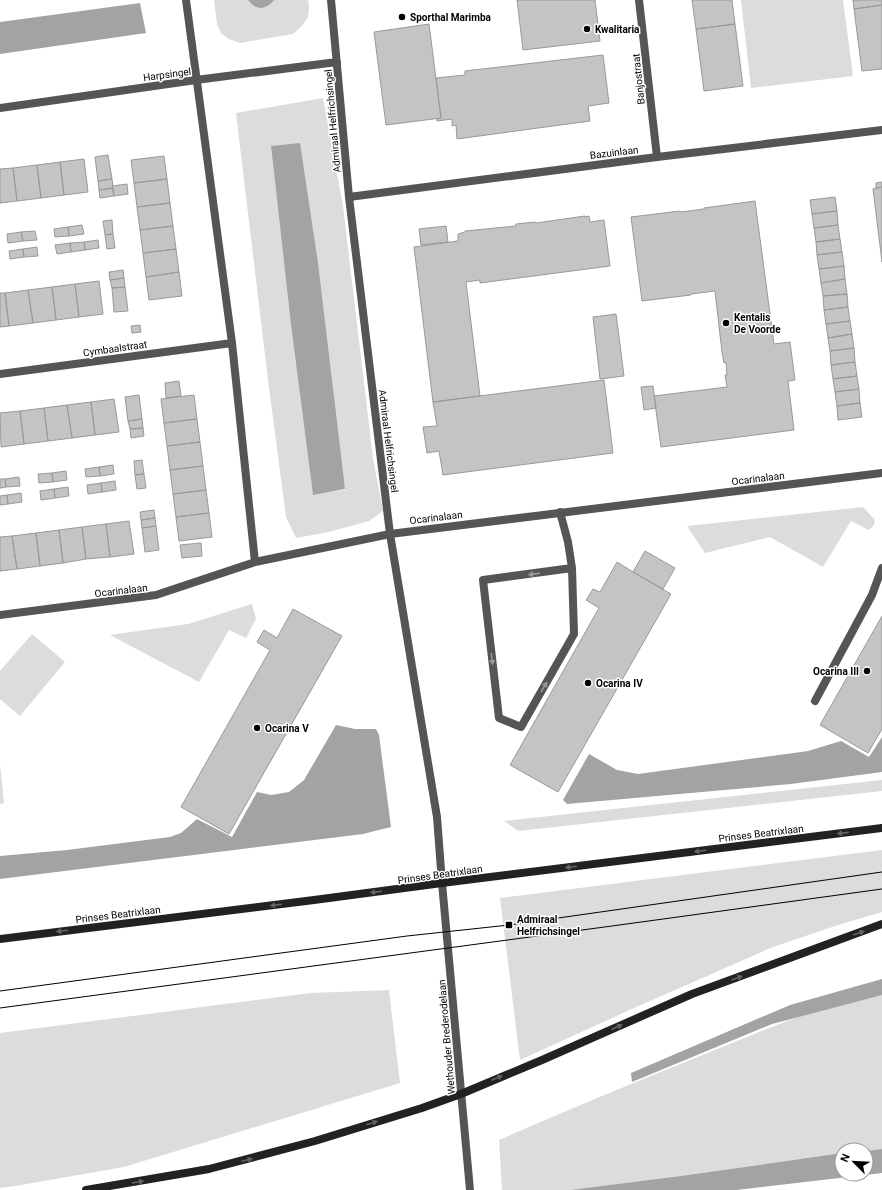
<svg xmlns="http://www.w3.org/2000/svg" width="882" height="1190" font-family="Roboto,sans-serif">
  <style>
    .green { fill: #dcdcdc; fill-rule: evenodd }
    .water { fill: #a3a3a3 }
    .building { fill: #c4c4c4; stroke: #999 }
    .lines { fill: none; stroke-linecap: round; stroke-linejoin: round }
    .service { stroke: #555; stroke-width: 8 }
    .minor { stroke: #555; stroke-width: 8 }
    .tertiary { stroke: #555; stroke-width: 8 }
    .secondary { stroke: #222; stroke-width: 8 }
    .tram { stroke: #000; stroke-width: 1 }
    .oneway { fill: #999 }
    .oneway2 { fill: #646464 }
    .poi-dot { fill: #000; stroke: #fff; stroke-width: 1.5 }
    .labels { text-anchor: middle; stroke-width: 3; stroke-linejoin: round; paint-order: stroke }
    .poi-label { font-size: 10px; font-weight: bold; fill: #000; stroke: #fff; text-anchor: start }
    .street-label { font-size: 10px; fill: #000; stroke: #fff }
  </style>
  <rect width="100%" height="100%" fill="#fff"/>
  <path class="green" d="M214,0h94l1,6 -1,11 -7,10 -8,7 -53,9 -11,-4 -8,-6 -4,-9z
    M741,0h102l10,76 -102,12z
    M323,98l20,108 30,252 10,53 -14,10 -40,11 -33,6 -10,-21 -18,-137 -32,-267zM271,146l74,343v1l-32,4 -22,-169z
    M863,507l12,13 -1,5 -5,5 -18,-9 -28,46 -53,-30 -65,16 -18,-27z
    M252,604l4,15 -10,19 -17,-8 -30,52 -89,-47 78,-11z
    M32,634l33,28 -45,54 -20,-17v-28z
    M0,764l4,39 -4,1z
    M882,780v11l-364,40 -14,-10z
    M882,850v62l-47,14 -62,21 -139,61 -114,52 -20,-162z
    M389,990l11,93 -276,84 -109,19 -15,2v-155l311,-40z
    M882,990v159l-16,2v-1h-24v3l-154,22 -118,15h-68l-3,-50c68,-30 137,-58 206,-86 58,-24 116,-48 177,-64z"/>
  <path class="water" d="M248,0h26c-8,10 -18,11 -26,0z
    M140,3l6,30 -146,21v-32z
    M300,143l18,120 27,226 -32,6 -22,-170 -20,-179z
    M336,725l19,4h21l3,6 12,92 -28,7 -363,45v-23l67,-6 103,-13 11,-4 16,-14 35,18 25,-45 14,3 18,-3 15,-12z
    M882,737v35l-91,12 -224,20 -4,-4 26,-46 28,16 21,4 170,-23 33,-10 28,16z
    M882,979v16l-110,29 -140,58 -1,-9 159,-68z
    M882,1149v24l-146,17h-166l118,-15 154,-22v21h24v-23z"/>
  <path class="building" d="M517,0h78l5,41 -77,9z
    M692,0h40l3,24 -39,5z
    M853,0h29v5l-28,4z
    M882,5v64l-20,2 -8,-62z
    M429,24l12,94 -55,7 -12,-93z
    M735,24l8,62 -39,5 -8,-62z
    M603,55l6,48 -21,3 2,15 -133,18 -1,-14 -4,1v-7l-15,2v-2l4,-1 -5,-40 29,-3v-4z
    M108,155l4,24 -14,2 -3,-24z
    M164,156l3,23 -33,4 -3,-23z
    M84,159l4,33 -24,3 -4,-33z
    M60,162l4,33 -23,3 -4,-33z
    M37,165l4,33 -24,3 -4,-33z
    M13,168l4,33 -17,2v-34z
    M112,179l1,9 -14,2 -1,-9z
    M167,179l3,24 -33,4 -3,-24z
    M882,182v5l-6,1v-5z
    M127,184l1,10 -14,2 -2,-10z
    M882,187v75l-9,-73z
    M113,188l1,8 -14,2 -1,-8z
    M835,197l2,14 -25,3 -2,-14z
    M755,201l19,143 16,-2 5,38 -7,1 6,49 -133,17 -7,-51 73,-9 -2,-12h2l-1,-13 -2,1 -2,-11 -7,-61 -24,3v1l-49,6 -11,-84 49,-6 1,1 23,-3v-1z
    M170,203l3,23 -33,4 -3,-23z
    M837,211l1,14 -24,3 -2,-14z
    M585,216v1l4,-1 1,6 14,-2 6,46 -130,17v-3l-14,2 14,114 -47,6 -19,-155 44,-6v-7l7,-2v-1l51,-5v-2l19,-2 1,1z
    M112,220l1,14 -8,1 -2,-14z
    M82,225l2,9 -15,2 -1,-9z
    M838,225l2,14 -24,3 -2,-14z
    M173,226l3,23 -33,4 -3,-23z
    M446,226l2,16 -27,3 -2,-16z
    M68,227l1,9 -14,1 -1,-8z
    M35,231l2,9 -14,1 -2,-9z
    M21,232l2,9 -15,2 -1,-9z
    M113,234l2,14 -8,1 -2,-14z
    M840,239l2,13 -25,3 -1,-13z
    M98,240l1,8 -14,2 -1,-8z
    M84,242l1,8 -14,2 -1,-9z
    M70,243l1,9 -14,2 -2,-9z
    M37,247l1,9 -14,1 -1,-8z
    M23,249l1,8 -14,2 -1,-8z
    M176,249l3,23 -33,5 -3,-24z
    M842,252l2,14 -25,3 -2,-14z
    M844,266l1,13 -24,4 -2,-14z
    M123,270l1,8 -14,2 -1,-8z
    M179,272l3,24 -33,4 -3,-23z
    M124,278l1,9 -13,1 -2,-8z
    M845,279l2,15 -24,2 -2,-13z
    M99,281l4,33 -24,3 -4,-33z
    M75,284l4,33 -23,3 -4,-33z
    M52,287l4,33 -23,3 -5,-33z
    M125,287l3,24 -14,1 -2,-24z
    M28,290l5,33 -24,3 -4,-33z
    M0,293h5l4,33 -9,1z
    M847,294l1,13 -24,3 -1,-14z
    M848,307l2,14 -24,3 -2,-14z
    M616,314l8,62 -24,3 -7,-62z
    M850,321l2,13 -24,4 -2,-14z
    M140,325l1,7 -9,1 -1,-7z
    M852,334l2,14 -24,3 -2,-13z
    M854,348l1,14 -24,3 -1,-14z
    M855,362l2,14 -24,3 -2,-14z
    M857,376l2,13 -24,3 -2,-13z
    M604,380l9,73 -170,22 -4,-24 -12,2 -4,-26 14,-1 -4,-24z
    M179,381l2,15 -15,2 -1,-15z
    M653,386l3,22 -12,2 -3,-23z
    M859,389l1,14 -23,3 -2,-14z
    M139,395l3,24 -14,2 -3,-24z
    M194,395l3,24 -33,4 -3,-24z
    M114,399l5,33 -24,3 -4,-33z
    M91,402l4,33 -23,3 -5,-33z
    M860,403l2,14 -24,3 -1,-14z
    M67,405l5,33 -24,3 -4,-33z
    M44,408l4,33 -24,3 -4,-33z
    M20,411l4,33 -23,3 -1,-34z
    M142,419l1,9 -13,1 -2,-8z
    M197,419l3,23 -33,4 -3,-23z
    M143,428l1,8 -13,2 -1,-9z
    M200,442l3,24 -33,4 -3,-24z
    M142,460l2,14 -9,1 -1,-14z
    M113,465l1,9 -14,2 -1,-9z
    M203,466l3,24 -33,4 -3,-24z
    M99,467l1,9 -14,1 -1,-8z
    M66,471l1,9 -14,2 -1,-9z
    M52,473l1,9 -14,1 -1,-9z
    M144,474l2,14 -9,1 -2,-14z
    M19,477l1,9 -14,1 -1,-8z
    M0,479h5l1,8 -6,1z
    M115,481l1,9 -14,2 -1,-9z
    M101,483l1,9 -14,2 -1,-9z
    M68,487l1,9 -14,2 -1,-9z
    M54,489l1,9 -14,2 -1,-9z
    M206,490l3,23 -33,4 -3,-23z
    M21,493l1,9 -14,2 -1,-9z
    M7,495l1,9 -8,1v-9z
    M154,510l1,8 -14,2 -1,-8z
    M209,513l3,24 -33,4 -3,-24z
    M155,518l1,8 -14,2 -1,-8z
    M129,521l5,33 -24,3 -4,-33z
    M106,524l4,33 -24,2 -4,-32z
    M156,526l3,24 -14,2 -3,-24z
    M82,527l4,32 -23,4 -4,-33z
    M59,530l4,33 -23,3 -4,-33z
    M36,533l4,33 -23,3 -5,-33z
    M12,536l5,33 -17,2v-34z
    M201,543l1,13 -20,2 -2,-13z
    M645,551l30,17 -12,21 -30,-17z
    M617,562l16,10 38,22 -113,198 -48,-27 89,-157 -13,-8 7,-11 7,3z
    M293,609l49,27 -113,198 -48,-27 89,-157 -13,-8 7,-12 13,8z
    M882,616v113l-14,24 -48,-28z"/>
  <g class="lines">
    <path class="service" d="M560,512l8,30 4,26 2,66 -53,93 -22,-9 -16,-138 89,-12
      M815,701l57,-106 10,-27"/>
    <path class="minor" d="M186,0l46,343 23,219
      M331,0l18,197 41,337 47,283 5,66
      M639,0l18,157
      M0,108l196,-28 141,-18
      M349,197l308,-40 225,-27
      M0,374l232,-31
      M0,615l156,-20 99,-33 135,-28 492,-61"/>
    <path class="tertiary" d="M442,883l28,307"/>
    <path class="secondary" d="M0,939l314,-39 128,-17 440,-55
      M86,1190l123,-21 106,-28 107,-33 39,-14 81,-34 150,-66 190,-70"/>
    <path class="tram" d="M0,991l407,-55 102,-11 373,-53
      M0,1008l612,-82 270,-37"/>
  </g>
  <defs><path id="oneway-solid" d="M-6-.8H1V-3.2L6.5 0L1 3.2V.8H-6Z"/></defs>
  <g class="oneway">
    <use href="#oneway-solid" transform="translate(534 574) rotate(172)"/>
    <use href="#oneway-solid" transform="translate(492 659) rotate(83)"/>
    <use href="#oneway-solid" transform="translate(544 687) rotate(-60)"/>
  </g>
  <g class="oneway2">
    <use href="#oneway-solid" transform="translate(843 833) rotate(173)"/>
    <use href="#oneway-solid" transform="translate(700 851) rotate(173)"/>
    <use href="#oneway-solid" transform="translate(571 867) rotate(173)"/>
    <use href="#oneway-solid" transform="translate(376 892) rotate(173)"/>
    <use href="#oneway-solid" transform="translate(276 905) rotate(173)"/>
    <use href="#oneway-solid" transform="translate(62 931) rotate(173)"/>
    <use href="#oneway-solid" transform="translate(859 933) rotate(-20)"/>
    <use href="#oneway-solid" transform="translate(737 978) rotate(-20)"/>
    <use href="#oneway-solid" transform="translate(617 1027) rotate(-24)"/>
    <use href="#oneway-solid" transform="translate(497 1078) rotate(-23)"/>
    <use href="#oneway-solid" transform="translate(372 1123) rotate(-17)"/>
    <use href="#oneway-solid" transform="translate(247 1160) rotate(-14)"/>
    <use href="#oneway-solid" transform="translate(138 1182) rotate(-10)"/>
  </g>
  <g class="poi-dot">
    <circle cx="402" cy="17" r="4"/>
    <circle cx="587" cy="29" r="4"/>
    <circle cx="726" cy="323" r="4"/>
    <circle cx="867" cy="671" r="4"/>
    <circle cx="588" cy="683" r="4"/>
    <circle cx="257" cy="728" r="4"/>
    <rect x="505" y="921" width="8" height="8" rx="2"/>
  </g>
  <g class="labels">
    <g class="poi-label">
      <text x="410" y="21">Sporthal Marimba</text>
      <text x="595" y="33">Kwalitaria</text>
      <text x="734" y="321">Kentalis<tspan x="734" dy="12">De Voorde</tspan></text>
      <text x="859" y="675" text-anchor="end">Ocarina III</text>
      <text x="596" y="687">Ocarina IV</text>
      <text x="265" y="732">Ocarina V</text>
      <text x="517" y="923">Admiraal<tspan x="517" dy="12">Helfrichsingel</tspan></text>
    </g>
    <g class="street-label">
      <text transform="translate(167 74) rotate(-8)" y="4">Harpsingel</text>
      <text transform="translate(638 79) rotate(-96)" y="4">Banjostraat</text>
      <text transform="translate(332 121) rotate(-95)" y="4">Admiraal Helfrichsingel</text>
      <text transform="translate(614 152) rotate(-7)" y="4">Bazuinlaan</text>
      <text transform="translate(115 348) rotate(-8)" y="4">Cymbaalstraat</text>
      <text transform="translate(389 441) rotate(83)" y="4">Admiraal Helfrichsingel</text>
      <text transform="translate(758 478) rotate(-7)" y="4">Ocarinalaan</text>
      <text transform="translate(436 517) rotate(-7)" y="4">Ocarinalaan</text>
      <text transform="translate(121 590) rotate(-7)" y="4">Ocarinalaan</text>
      <text transform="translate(761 833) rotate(-7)" y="4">Prinses Beatrixlaan</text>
      <text transform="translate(440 874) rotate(-8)" y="4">Prinses Beatrixlaan</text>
      <text transform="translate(118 914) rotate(-7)" y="4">Prinses Beatrixlaan</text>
      <text transform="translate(446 1037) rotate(-95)" y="4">Wethouder Brederodelaan</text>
    </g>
  </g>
  <g transform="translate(854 1162) rotate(294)"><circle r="19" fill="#ffffff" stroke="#999999"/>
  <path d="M0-3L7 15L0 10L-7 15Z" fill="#000000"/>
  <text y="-6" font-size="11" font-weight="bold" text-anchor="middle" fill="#000000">N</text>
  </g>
</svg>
